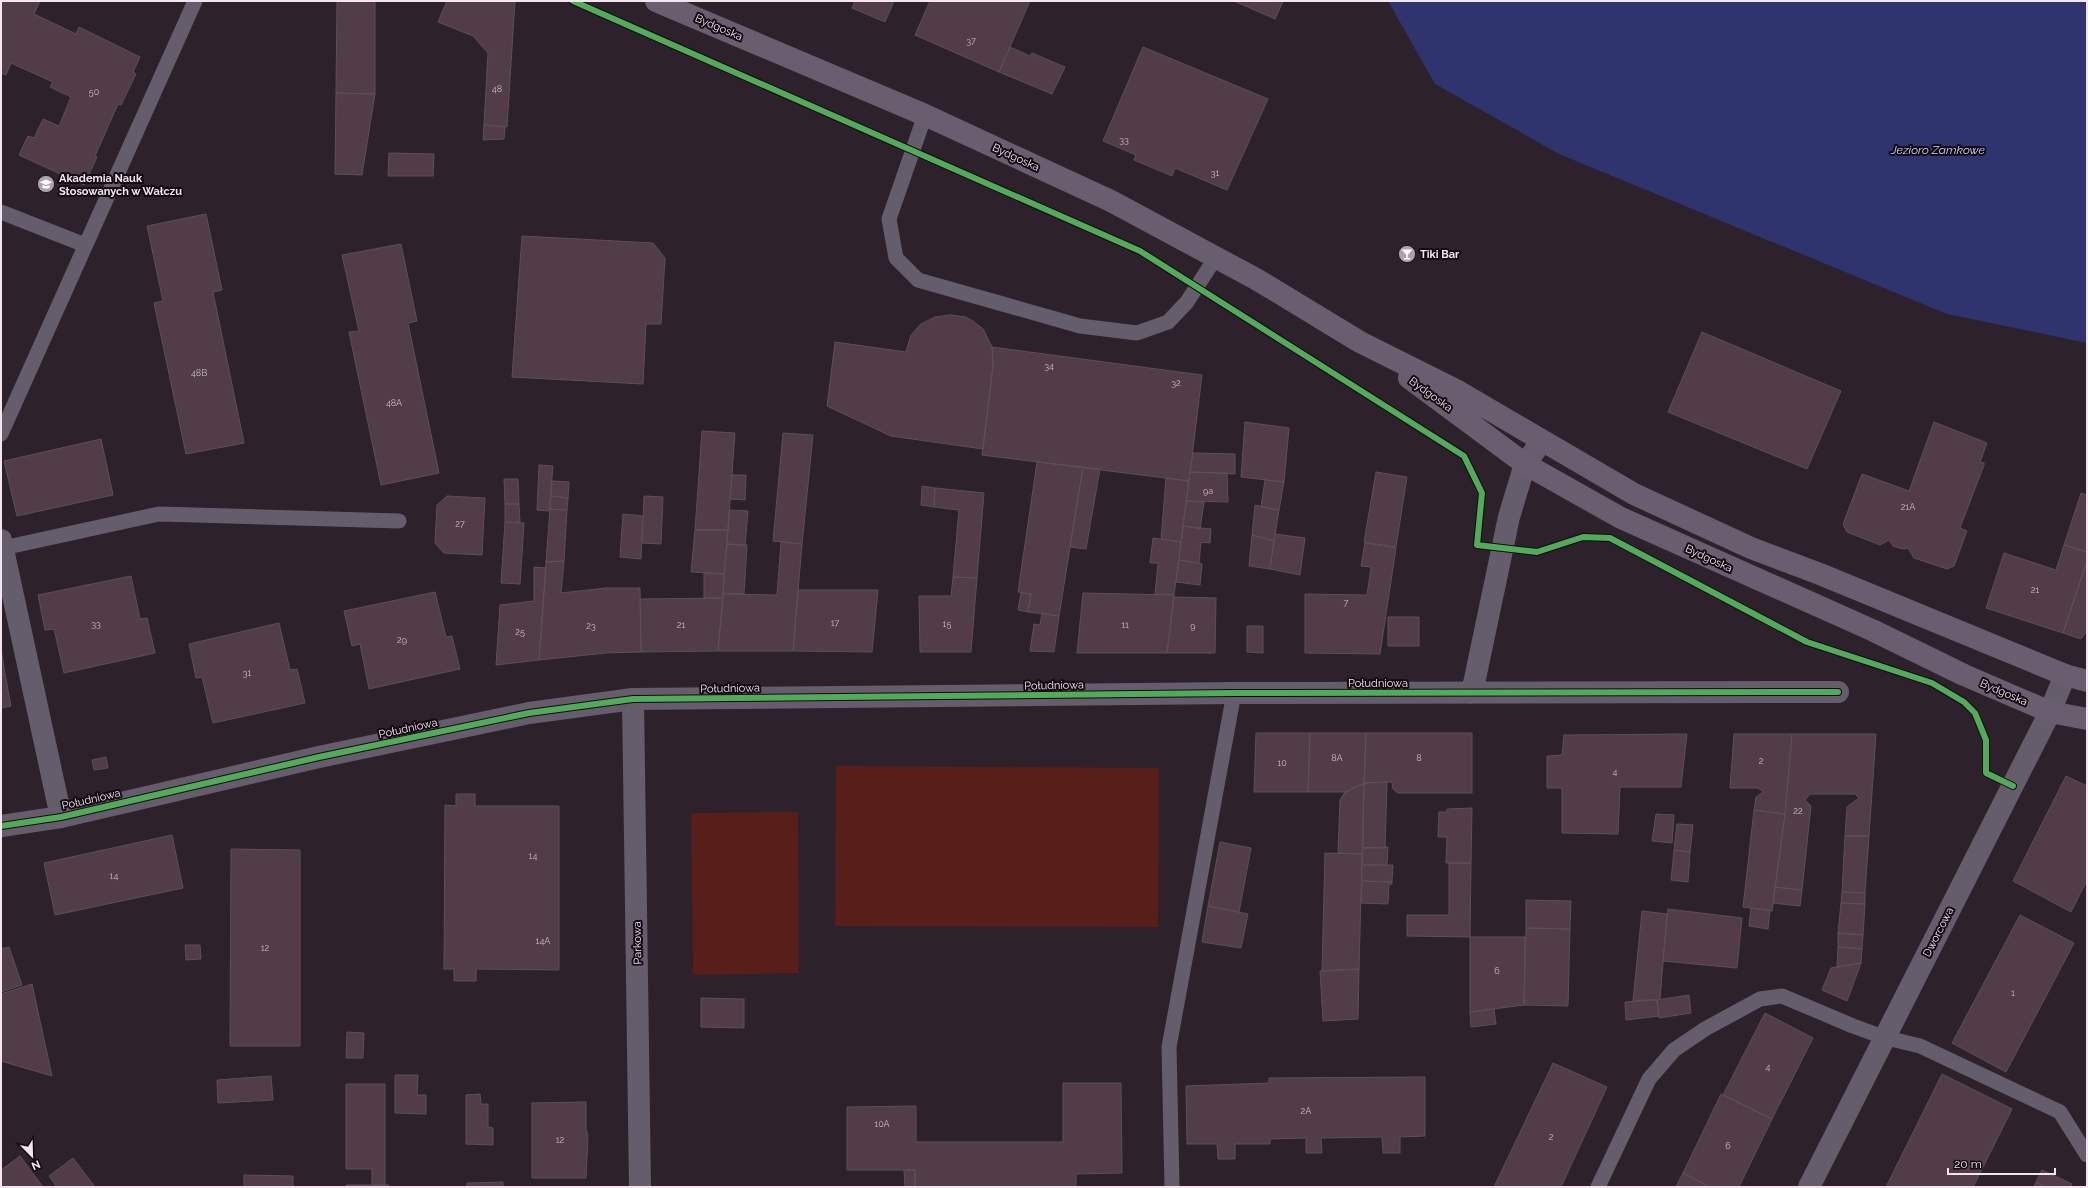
<svg xmlns="http://www.w3.org/2000/svg" width="2088" height="1188" font-family="Raleway,sans-serif">
  <style>
    .green { fill: #571e1a }
    .water { fill: #2f336e }
    .building { fill: #513c47; stroke: #5c5057 }
    .lines { fill: none; stroke-linecap: round; stroke-linejoin: round }
    .lane { stroke: #655d6c; stroke-width: 15 }
    .street { stroke: #655d6c; stroke-width: 22 }
    .secondary { stroke: #695e70; stroke-width: 22 }
    .cycleway-casing { stroke: #140a12; stroke-width: 8 }
    .cycleway { stroke: #51ab58; stroke-width: 6 }
    .labels { text-anchor: middle; stroke-width: 4; stroke-linejoin: round; paint-order: stroke }
    .number-label { font-size: 9px; fill: #cbbbc6 }
    .street-label { font-size: 11px; fill: #f4e5f1; stroke: #140a12 }
    .poi-label { font-size: 11px; font-weight: bold; fill: #f4e5f1; stroke: #140a12; text-anchor: start }
    .water-label { font-size: 12px; font-style: italic; fill: #ccd5fd; stroke: #140a12 }
  </style>
  <rect width="100%" height="100%" fill="#2d212c"/>
  <path class="green" d="M836,766l323,2 -1,159 -323,-1z
    M798,812l1,161 -106,2 -2,-162z"/>
  <path class="water" d="M1388,1h699v342l-140,-29 -388,-160 -124,-70z"/>
  <path class="building" d="M1,1h39l-6,13 42,20 3,-7 61,30 -7,15 3,2 -15,31 -3,-1 -23,52 2,1 -13,28 -65,-30 9,-19 6,2 9,-19 16,7 12,-29 -21,-10 3,-5 -42,-19 -5,12 -5,-2z
    M337,1h38v93l-39,-1z
    M447,1h68l-8,126 -23,-2 4,-72 -15,-17 -35,-14z
    M855,1h39l-9,21 -33,-14z
    M930,1h100l-31,71 -84,-37z
    M1234,1h49l-8,18z
    M1010,47l20,9 2,-3 33,14 -13,27 -53,-22z
    M1143,47l125,52 -41,91 -52,-22 -3,8 -38,-16 2,-5 -33,-14z
    M336,93l39,1 -13,81 -27,-1z
    M484,125l21,2 -1,12 -21,1z
    M389,153l45,1 -1,22h-45z
    M206,214l16,76 -9,2 31,151 -58,11 -32,-151 9,-2 -16,-75z
    M522,236l131,7 12,15 -4,66h-15l-3,60 -131,-7z
    M401,244l16,77 -9,2 31,150 -58,12 -32,-153 10,-1 -17,-76z
    M950,315l16,2 7,4 10,8 9,18 1,19 -10,83 -92,-13 -64,-30 8,-64 71,10 5,-17 10,-11 14,-7z
    M1702,332l139,59 -34,78 -139,-57z
    M992,347l210,28 -13,106 -207,-26 11,-89z
    M1245,422l44,6 -5,54 -43,-5z
    M1934,422l53,21 -7,19 4,1v2l-24,63 7,3 -13,35 -7,3 -33,-11 -6,-10 -5,1 -10,-3 -4,-6 -9,5 -33,-13 -4,-8 19,-50 47,17z
    M702,431l33,2 -7,97h-33z
    M783,433l30,2 -11,109 -29,-3z
    M101,439l12,56 -96,21 -13,-55z
    M1193,453l42,1v20l-45,-2z
    M1037,462l46,5 -24,149 -31,-4 3,-18 -13,-2z
    M539,465l14,1 -4,45 -12,-1z
    M1083,467l17,2 -14,80 -16,-2z
    M1190,472l37,1 1,29 -42,-1z
    M1376,472l31,5 -11,70 -32,-5z
    M732,475h14l-1,25 -15,-1z
    M1166,478l23,3 -8,61 -20,-3z
    M504,479h14l1,25h-14z
    M1265,480l19,2 -5,28 -18,-3z
    M552,481l17,1 -1,16 -17,-2z
    M922,486l13,2 -1,19 -13,-2z
    M935,488l49,5 -7,85 -24,-1 6,-67 -25,-3z
    M2081,493l6,2v57l-23,-7z
    M447,496l38,2 -3,57 -38,-2 -9,-10 2,-38z
    M551,496l17,2 -1,12 -17,-1z
    M644,496l19,1 -2,47 -19,-1z
    M1186,501l18,1 -4,27 -17,-3z
    M505,504h14l1,19 -15,-1z
    M1255,505l24,5 -5,31 -22,-6z
    M550,509l17,1 -3,51 -18,1z
    M729,510l19,1 -3,35 -18,-2z
    M623,514l20,2 -2,43 -21,-2z
    M505,522l19,1 -4,61 -19,-1z
    M1183,526l28,3 -1,14 -9,-1 -2,21 -20,-3z
    M695,530h33l-4,44 -33,-2z
    M1275,534l30,4 -5,37 -30,-6z
    M1252,535l22,6 -4,28 -21,-3z
    M1153,538l28,4 -7,53 -19,-1 3,-31h-8z
    M781,542l21,2 -9,107h-75l5,-57 54,1z
    M1365,543l31,5 -16,106 -75,-1v-59l62,1 4,-28 -10,-1z
    M727,544l20,1 -3,49h-21z
    M2064,545l23,7v9l-24,72 -77,-25 18,-55 52,17z
    M1179,560l23,4 -2,21 -24,-3z
    M564,561l-3,32 45,-5h34l1,64 -35,1 -67,7 7,-98z
    M2087,561v70l-6,8 -18,-6z
    M534,567l12,1 -7,92 -43,5 4,-60 34,-4z
    M704,573l20,1 -1,24h-19z
    M131,576l9,43 7,-1 8,35 -91,20 -10,-44 -9,1 -7,-35z
    M953,577l24,1 -6,74h-51l-1,-56h32z
    M798,590h80l-6,62 -79,-1z
    M435,592l11,45 6,-1 8,33 -91,20 -9,-45 -8,2 -8,-35z
    M1021,593l10,1 -3,18 -10,-2z
    M1083,593l91,2 -7,58h-90z
    M1174,597l42,1 -1,55h-48z
    M723,598l-5,53 -77,1 -1,-53z
    M1042,613l17,3 -5,36 -24,-1 4,-27 6,1z
    M1388,617h31v29h-31z
    M279,623l11,47 7,-1 8,34 -92,20 -11,-46 -6,1 -7,-34z
    M1247,626h16v27l-16,-1z
    M1,649l4,25 -4,1z
    M5,674l6,32 -10,2v-33z
    M1256,733h54l-2,59h-54z
    M1310,733h56l-2,50 -19,9h-37z
    M1366,733h106v60h-74l-5,-4 -1,-7 -28,1z
    M1687,734l-6,53h-61l-2,47 -56,-1v-45h-15v-32l15,-1 2,-20z
    M1734,734h58l-7,80 -31,-4 2,-13 7,-5 -5,-4h-28z
    M1792,734h84l-7,102h-24l2,-29 12,-9 -4,-4h-45l-5,6 6,6 -9,84 -27,-3 10,-73z
    M106,757l2,11 -14,2 -2,-10z
    M2066,776l21,10v94l-16,32 -58,-31z
    M1387,782l-2,66h-22l1,-65z
    M1364,783l-2,71 -24,-1 2,-53 5,-8z
    M456,794h19v12h84v164l-83,-1v12h-22v-12h-10l1,-164 11,1z
    M1472,808l-1,55h-25l1,-26h-9l1,-25h8v-3z
    M1754,810l31,4 -13,97 -29,-4z
    M1656,814l18,1 -2,28 -20,-2z
    M1677,824l16,1 -3,27 -16,-2z
    M172,835l11,53 -128,27 -11,-52z
    M1845,836h24l-4,57 -23,-1z
    M1220,842l31,6 -12,64 -31,-6z
    M1385,847h3l-1,17 -25,1 1,-17z
    M231,849l69,1v196h-70z
    M1674,850l16,2 -2,30 -17,-2z
    M1325,853l37,1 -3,115 -37,2z
    M1449,863h22l-1,74 -63,-1v-21h42z
    M1362,865h31l-1,17 -30,-1z
    M1362,881l30,1v2h-3l-1,20 -27,-1z
    M1775,887l27,3 -2,16 -27,-3z
    M1842,892l23,1v11l-24,-1z
    M1526,900l45,1 -1,28 -44,-1z
    M1841,903l24,1 -2,31 -25,-2z
    M1208,906l40,8 -7,34 -39,-6z
    M1751,908l19,2 -2,19 -19,-3z
    M1668,909l74,9 -5,50 -74,-7z
    M1642,911l25,3 -7,85 -27,2z
    M2020,915l54,28 -68,129 -54,-29z
    M1526,928l44,1 -2,77 -44,-1z
    M1838,933l25,2 -1,14 -24,-2z
    M1470,937h55l-1,68 -54,7z
    M185,945h15l1,14 -15,1z
    M9,947l13,38 -21,7v-43z
    M1838,947l24,2 -1,14 -24,4z
    M1861,963l-14,38 -25,-11 9,-22z
    M1359,969l-1,50 -35,2 -3,-50z
    M32,984l20,92 -51,-15v-67z
    M1689,995l2,18 -32,5 -2,-18z
    M701,998l43,1v29l-43,-1z
    M1657,1000l2,16 -33,4 -1,-18z
    M1494,1009l2,15 -25,3 -1,-15z
    M1765,1013l48,25 -41,81 -49,-24z
    M347,1032l17,1 -1,25h-17z
    M1553,1063l54,24 -46,100h-67z
    M1942,1074l70,35 -39,78h-87z
    M395,1075h23l-1,20h9v19l-31,-1z
    M271,1076l2,24 -55,3 -1,-23z
    M1425,1077v59l-25,1v16h-17l-1,-16 -61,1 1,15h-16v-15l-36,1v5h-35v15h-17l-1,-15h-30l-1,-58 83,-3v-5z
    M1063,1083h58l1,90 -46,1v13h-161v-17h-68v-63l69,-1v36h147z
    M346,1084h39v101h-13v-16h-26z
    M480,1094l1,10h7v23l5,1v17l-27,-1v-49z
    M1721,1094l51,25 -33,68h-29l-27,-14z
    M586,1102v28l2,5 -2,43h-54v-75z
    M20,1156l23,31h-42v-17z
    M73,1158l22,29h-38l-8,-11z
    M904,1170h11v17h-10z
    M2042,1170l30,14 -1,3h-26l-9,-5z
    M1683,1173l27,14h-34z
    M244,1175l49,1v11h-49z
    M503,1182v5h-36v-4z
    M2036,1182l9,5h-11z
    M346,1185h43v2h-43z"/>
  <g class="lines">
    <path class="lane" d="M925,115l-36,104 7,39 22,22 162,46 57,7 31,-11 19,-20 29,-45
      M1,212l84,33
      M1,434l194,-433
      M3,548l156,-34 240,7
      M1172,1187l-3,-140 65,-354
      M1598,1187l51,-108 25,-29 31,-21 55,-30 22,-3 71,30 30,11 37,9 140,66 27,43"/>
    <path class="street" d="M1,540l60,277
      M1472,693l37,-176 16,-53 17,-23
      M633,699l7,488
      M1,826l60,-9 258,-60 210,-44 104,-14 601,-6 604,-1
      M1809,1187l241,-475 15,-37"/>
    <path class="secondary" d="M656,1l269,114 186,86 145,78 104,63 96,48 178,104 117,54 69,26 245,101 22,6
      M1409,378l116,86 96,54 251,112 92,45 86,37 37,7"/>
    <defs>
      <path id="cycleway" d="M573,1l567,250 324,205 18,37 -5,52 60,7 46,-15 27,1 197,104 125,41 32,19 11,11 11,27v33l27,13
        M1,826l60,-9 258,-60 210,-44 104,-14 601,-6 604,-1"/>
    </defs>
    <use href="#cycleway" class="cycleway-casing"/>
    <use href="#cycleway" class="cycleway"/>
  </g>
  <defs>
    <symbol id="university-disc" viewBox="-11 -11 22 22"><circle r="9.5" fill="#aea0ac" stroke="#140a12"/><path d="M0-5L7-2L0 1L-7-2ZM-4 1L0 2.5L4 1V4Q0 6-4 4Z" fill="#fff"/></symbol>
    <symbol id="bar-disc" viewBox="-11 -11 22 22"><circle r="9.5" fill="#aea0ac" stroke="#140a12"/><path d="M-6-5H6L.8 .8V4.5H3.5V6h-7V4.5H-.8V.8Z" fill="#fff"/></symbol>
  </defs>
  <g fill-rule="evenodd">
    <use href="#university-disc" x="36" y="174" width="20" height="20"/>
    <use href="#bar-disc" x="1397" y="244" width="20" height="20"/>
  </g>
  <g class="labels">
    <g class="number-label">
      <text x="971" y="44">37</text>
      <text x="497" y="92">48</text>
      <text x="94" y="95">50</text>
      <text x="1124" y="143">33</text>
      <text x="1215" y="176">31</text>
      <text x="1049" y="369">34</text>
      <text x="199" y="376">48B</text>
      <text x="1176" y="386">32</text>
      <text x="394" y="406">48A</text>
      <text x="1208" y="494">9a</text>
      <text x="1908" y="510">21A</text>
      <text x="460" y="527">27</text>
      <text x="2035" y="593">21</text>
      <text x="1346" y="606">7</text>
      <text x="835" y="626">17</text>
      <text x="96" y="627">33</text>
      <text x="947" y="627">15</text>
      <text x="681" y="628">21</text>
      <text x="1125" y="628">11</text>
      <text x="591" y="629">23</text>
      <text x="1193" y="629">9</text>
      <text x="520" y="635">25</text>
      <text x="402" y="643">29</text>
      <text x="247" y="676">31</text>
      <text x="1337" y="761">8A</text>
      <text x="1419" y="761">8</text>
      <text x="1761" y="764">2</text>
      <text x="1282" y="766">10</text>
      <text x="1615" y="775">4</text>
      <text x="1798" y="814">22</text>
      <text x="533" y="859">14</text>
      <text x="114" y="879">14</text>
      <text x="543" y="944">14A</text>
      <text x="265" y="951">12</text>
      <text x="1497" y="974">6</text>
      <text x="2013" y="996">1</text>
      <text x="1768" y="1070">4</text>
      <text x="1306" y="1114">2A</text>
      <text x="882" y="1127">10A</text>
      <text x="1551" y="1140">2</text>
      <text x="560" y="1143">12</text>
      <text x="1728" y="1149">6</text>
    </g>
    <g class="street-label">
      <text transform="translate(719 27) rotate(23)" y="4">Bydgoska</text>
      <text transform="translate(1016 157) rotate(25)" y="4">Bydgoska</text>
      <text transform="translate(1431 394) rotate(36)" y="4">Bydgoska</text>
      <text transform="translate(1709 558) rotate(25)" y="4">Bydgoska</text>
      <text x="1378" y="687">Południowa</text>
      <text transform="translate(1054 685) rotate(-1)" y="4">Południowa</text>
      <text transform="translate(730 688) rotate(-1)" y="4">Południowa</text>
      <text transform="translate(2004 692) rotate(23)" y="4">Bydgoska</text>
      <text transform="translate(408 728) rotate(-12)" y="4">Południowa</text>
      <text transform="translate(91 799) rotate(-13)" y="4">Południowa</text>
      <text transform="translate(1938 932) rotate(-63)" y="4">Dworcowa</text>
      <text transform="translate(637 943) rotate(-91)" y="4">Parkowa</text>
    </g>
    <g class="poi-label">
      <text x="59" y="182">Akademia Nauk<tspan x="59" dy="13">Stosowanych w Wałczu</tspan></text>
      <text x="1420" y="258">Tiki Bar</text>
    </g>
    <g class="water-label">
      <text x="1938" y="154">Jezioro Zamkowe</text>
    </g>
  </g>
  <rect width="2088" height="1188" fill="none" stroke="#f4e5f1" stroke-width="4"/>
  <g transform="translate(32 1156) rotate(157)" stroke="#140a12" stroke-width="3" paint-order="stroke">
  <path d="M0-3L7 15L0 10L-7 15Z" fill="#f4e5f1"/>
  <text y="-6" font-size="11" font-weight="bold" text-anchor="middle" fill="#f4e5f1">N</text>
  </g>
  <path d="M1948 1168v6h107v-6" fill="none" stroke="#f4e5f1" stroke-width="2"/>
  <text x="1954" y="1168" font-size="12" fill="#f4e5f1" stroke="#140a12" stroke-width="3" paint-order="stroke">20 m</text>
</svg>
